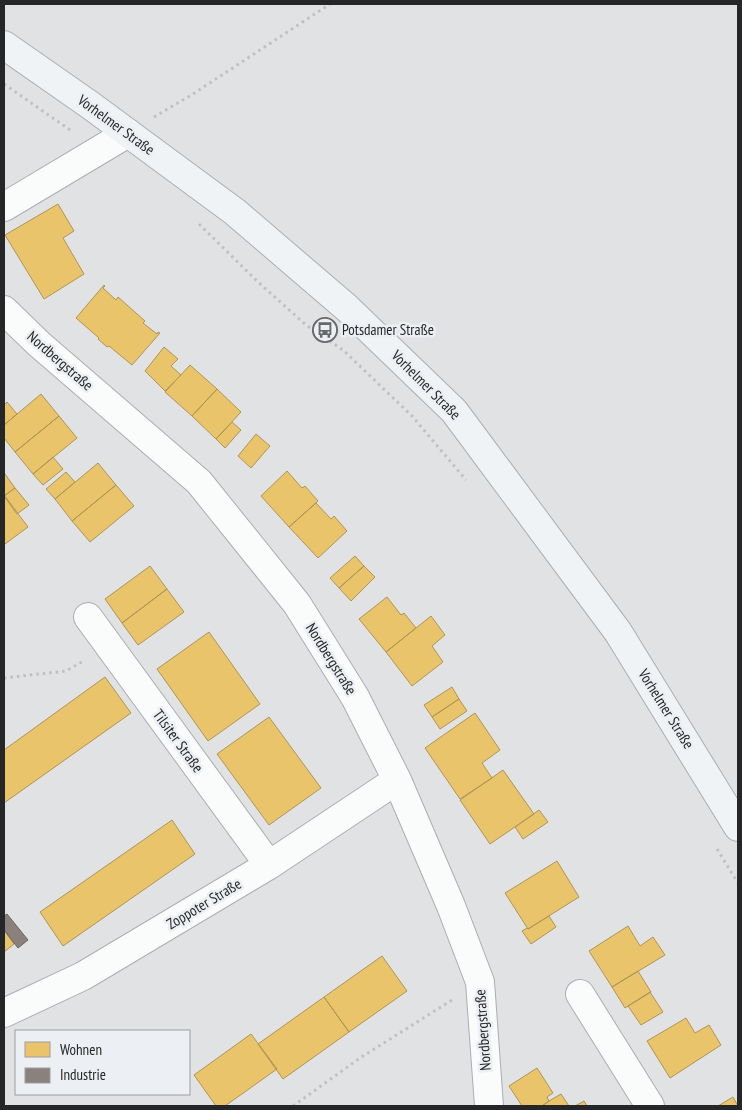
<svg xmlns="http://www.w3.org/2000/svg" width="742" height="1110" font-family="'PT Sans Narrow',sans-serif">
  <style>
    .homes { fill: #e9c46a; stroke: #ae9556 }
    .industry { fill: #8a817c; stroke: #6c6662 }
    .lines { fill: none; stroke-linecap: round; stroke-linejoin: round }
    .minor-casing { stroke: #acadae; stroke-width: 30 }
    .secondary-casing { stroke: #acadae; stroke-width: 30 }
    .path { stroke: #c0c0c1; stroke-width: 3; stroke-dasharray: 2.5 4; stroke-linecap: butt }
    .minor { stroke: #fafbfb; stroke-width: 28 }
    .secondary { stroke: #f0f3f6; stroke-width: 28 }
    .labels { text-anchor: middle; stroke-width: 5; stroke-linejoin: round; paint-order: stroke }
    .street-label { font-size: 15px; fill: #252627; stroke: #eceff3 }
    .poi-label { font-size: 15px; fill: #252627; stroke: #eceff3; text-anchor: start }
  </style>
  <rect width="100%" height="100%" fill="#e0e2e4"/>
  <path class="homes" d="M58,204l16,27 -11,7 21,36 -40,25 -39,-64z
    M104,285l1,1 -2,2 13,12 2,-3 27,24 -2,2 14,11 1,-2 2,1 -28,32 -23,-19 -2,1 -9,-8 1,-1 -23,-20z
    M164,347l14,12 -7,7 10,9 -16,16 -20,-20z
    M190,365l27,24 -25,27 -27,-24z
    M217,389l24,23 -25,27 -24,-23z
    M41,394l18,22 -44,36 -11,-14v-13z
    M7,402l10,12 -13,11v-20z
    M59,416l18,22 -44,36 -18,-22z
    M232,422l9,8 -16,18 -9,-9z
    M256,434l14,12 -19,22 -13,-12z
    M53,457l10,12 -20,16 -10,-11z
    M98,463l18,22 -44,36 -17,-22z
    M287,471l15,17 3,-2 13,15 -29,26 -28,-31z
    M66,472l9,10 -20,17 -9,-10z
    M5,474l10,14 -11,8v-21z
    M116,485l18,21 -44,36 -18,-21z
    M15,488l14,17 -12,9 -13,-18z
    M4,495l24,32 -23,17 -1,-2z
    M316,503l15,16 3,-3 13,15 -29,27 -29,-31z
    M355,556l9,10 -25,22 -9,-10z
    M150,566l17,23 -45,34 -17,-24z
    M364,566l11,11 -24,24 -12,-13z
    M167,589l17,23 -46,33 -16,-22z
    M387,597l14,18 3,-2 12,15 -30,24 -27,-33z
    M431,616l14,19 -13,11 11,16 -31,24 -26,-34z
    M209,632l51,72 -52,37 -51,-72z
    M105,677l26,36 -127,90v-53z
    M452,687l7,12 -27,18 -8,-12z
    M459,699l8,12 -27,18 -8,-12z
    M475,713l25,37 -18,13 10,15 -32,21 -35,-51z
    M269,717l52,71 -52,37 -52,-71z
    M503,770l31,44 -44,30 -30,-44z
    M539,810l9,12 -25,17 -8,-12z
    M172,820l23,34 -132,92 -23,-34z
    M557,861l22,36 -51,32 -23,-36z
    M549,916l7,11 -25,17 -9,-13 5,-3 1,1z
    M628,926l12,20 13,-9 12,18 -53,32 -23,-36z
    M4,930l10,14 -10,8z
    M382,956l25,35 -58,41 -25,-35z
    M638,971l13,21 -26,16 -13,-21z
    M650,992l13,20 -22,13 -13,-19z
    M324,997l25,35 -66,47 -25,-35z
    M686,1018l9,15 14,-8 12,20 -51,33 -23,-37z
    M251,1034l26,35 -52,37h-9l-22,-31z
    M537,1068l16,25 -6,4 2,4 -7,5h-20l-13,-20z
    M561,1094l8,12h-27l7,-5z
    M733,1097l5,9h-20z
    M584,1101l3,5h-12z"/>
  <path class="industry" d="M7,914l21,26 -10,8 -14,-18v-14z"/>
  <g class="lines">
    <defs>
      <path id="minor" d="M4,207l124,-74
        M4,310l35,34 160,138 98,122 58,93 42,83 54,126 29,76 9,124
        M88,617l181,248
        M580,994l70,112
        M4,1013l79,-37 186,-111 128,-85"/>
      <path id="secondary" d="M4,45l86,60 145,107 112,96 107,103 164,221 120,195"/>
    </defs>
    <use href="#minor" class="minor-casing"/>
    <use href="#secondary" class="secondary-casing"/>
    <path class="path" d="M4,84l69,48
      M154,117l39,-23 137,-90
      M199,224l59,58 48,43 37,25 69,66 54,64
      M4,678l62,-7 19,-11
      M717,849l21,34
      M293,1106l67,-48 92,-58"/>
    <use href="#minor" class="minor"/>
    <use href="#secondary" class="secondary"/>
  </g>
  <defs>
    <symbol id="bus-ring" viewBox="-11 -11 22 22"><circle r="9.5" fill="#eceff3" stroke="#666869" stroke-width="1.5"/><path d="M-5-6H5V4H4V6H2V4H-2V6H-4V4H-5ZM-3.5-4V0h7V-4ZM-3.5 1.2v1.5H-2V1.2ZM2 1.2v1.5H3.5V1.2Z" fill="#666869"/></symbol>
  </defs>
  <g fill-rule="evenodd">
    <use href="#bus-ring" x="311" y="316" width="28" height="28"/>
  </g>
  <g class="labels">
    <g class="street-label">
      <text transform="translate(116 125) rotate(36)" y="5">Vorhelmer Straße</text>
      <text transform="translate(60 361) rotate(41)" y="5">Nordbergstraße</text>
      <text transform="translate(426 385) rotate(45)" y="5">Vorhelmer Straße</text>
      <text transform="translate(331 659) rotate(58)" y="5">Nordbergstraße</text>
      <text transform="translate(666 709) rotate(58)" y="5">Vorhelmer Straße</text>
      <text transform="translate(178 741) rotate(54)" y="5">Tilsiter Straße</text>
      <text transform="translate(204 904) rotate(-31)" y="5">Zoppoter Straße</text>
      <text transform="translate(483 1030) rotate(-94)" y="5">Nordbergstraße</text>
    </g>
    <g class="poi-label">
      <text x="342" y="335">Potsdamer Straße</text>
    </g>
  </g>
  <rect width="742" height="1110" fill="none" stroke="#252627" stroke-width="10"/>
  <rect x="15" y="1030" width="175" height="65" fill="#eceff3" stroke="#9c9fa1"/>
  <rect x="25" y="1042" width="25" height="15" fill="#e9c46a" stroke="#9c9fa1"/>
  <text x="60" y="1055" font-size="15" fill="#252627">Wohnen</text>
  <rect x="25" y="1068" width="25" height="15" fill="#8a817c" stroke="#9c9fa1"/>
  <text x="60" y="1080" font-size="15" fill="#252627">Industrie</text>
</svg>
